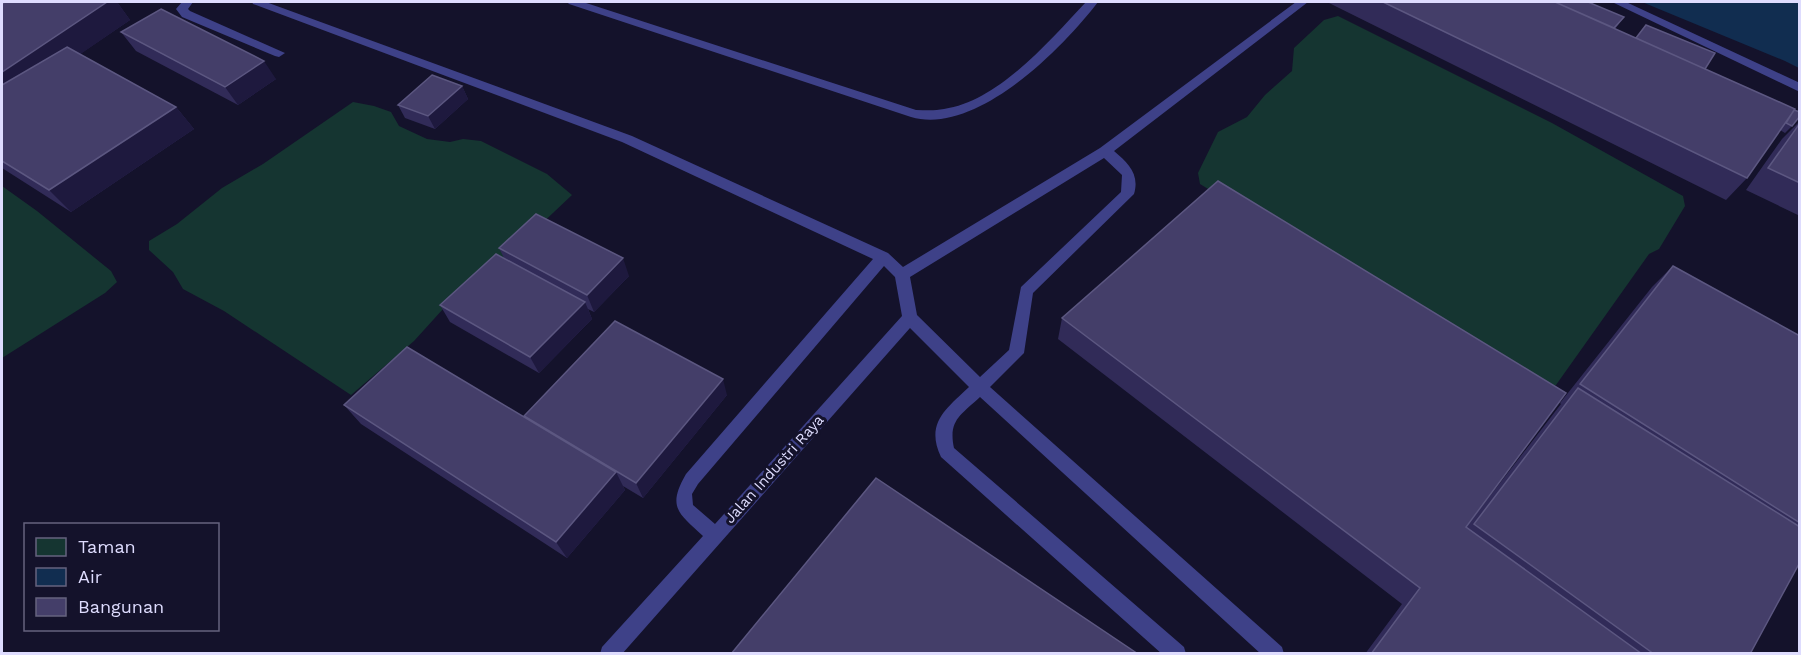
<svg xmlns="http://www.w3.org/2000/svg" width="1801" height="655" font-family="'Work Sans',sans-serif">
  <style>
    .green { fill: #153531 }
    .water { fill: #112d50 }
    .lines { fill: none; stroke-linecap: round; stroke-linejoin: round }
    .service { fill: #3e4188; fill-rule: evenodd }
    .wall { fill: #312b58 }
    .shaded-wall { fill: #1e193e }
    .building { fill: #443e69; stroke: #5c5781; stroke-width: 1.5 }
    .labels { text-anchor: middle; stroke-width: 6; stroke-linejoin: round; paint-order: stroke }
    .street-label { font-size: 15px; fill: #dedcfe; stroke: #14122b }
  </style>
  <rect width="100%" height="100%" fill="#14122b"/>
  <path class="green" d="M1338,16l214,107 131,73 2,10 -26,43 -10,5 -93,131 -15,8 -341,-209 -2,-11 20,-41 29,-15 18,-22 27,-24 2,-23 30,-28z
    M353,102l21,4 17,6 8,14 28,13 23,3 13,-3 18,2 66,33 25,21 -93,88 -26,15 -39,43 -63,54 -127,-84 -41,-22 -10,-17 -24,-22v-9l28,-17 45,-36 41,-24z
    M2,186l35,25 74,60 6,11 -12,11 -103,65z"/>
  <path class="water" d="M1642,2h157v66l-14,-7z"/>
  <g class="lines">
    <path class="service" d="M182,2h11l-5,7 2,2 95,42 -6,4 -4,-1 -93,-39 -6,-8z
      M252,2h14l366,134 256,117 15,14 197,-119 196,-146h12l-194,149c14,12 26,23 20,43l-101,99 -9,60 -34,34 292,260 2,7h-23l-281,-257c-19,18 -32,23 -26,51l230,199 2,7h-24l-221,-197c-16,-34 5,-48 28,-70l-59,-59 -288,326h-22l2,-7 101,-111c-25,-23 -36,-29 -17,-62l187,-215 -251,-117 -369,-138zM1104,158l18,17 -1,17 -100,95 -12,63 -29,27 -63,-62 -7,-38zM884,266l11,11 7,39 -187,208 -22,-19 -1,-11 6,-10z
      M567,2h16l333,108c9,0 18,1 28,-1 55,-8 106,-69 142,-107h12c-36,47 -122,134 -187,115l-342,-113z
      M1612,2h14l174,81v9z"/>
  </g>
  <path class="wall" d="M5,2h112l13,18 -50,34 96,53 18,22 -123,83 -69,-44v-164z
    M1330,2h258l36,15 -9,12 90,40 87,57 -7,7 -5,-3 -33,48 -21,22 -397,-197z
    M121,32l155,47 -38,26 -102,-54z
    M462,86l6,13 -33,30 -30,-11 -7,-13z
    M1800,121v95l-54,-26 36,-51z
    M499,248l130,28 -35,36 -6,-3 4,10 -53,54 -89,-51 -10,-17 64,-47z
    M1673,266l127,70v226l-50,92h-385l37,-50 -344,-265 4,-21 404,209 95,-123 -1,-1 92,-116z
    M727,395l-84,103 -20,-12 2,4 -58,68 -206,-134 -17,-19 181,13z"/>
  <path class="shaded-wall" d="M107,2h10l13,18 -128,88v-36z
    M264,61l12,18 -38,26 -13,-18z
    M462,86l6,13 -33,30 -7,-13z
    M176,107l18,22 -123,83 -22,-22z
    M623,258l6,18 -35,36 -7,-17z
    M585,302l7,17 -53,54 -9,-16z
    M723,379l4,16 -84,103 -7,-15z
    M616,472l9,18 -58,68 -11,-16z"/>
  <path class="building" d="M5,2h102l-105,70v-68z
    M1383,2h172l240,107 -48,69z
    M1555,2h33l36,15 -10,11z
    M161,9l103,52 -39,26 -104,-55z
    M1646,25l69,28 -10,16 -69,-31z
    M67,47l109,60 -127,83 -47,-29v-76z
    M432,75l30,11 -34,30 -30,-11z
    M1794,110l6,2v4l-8,10 -6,-3z
    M1800,123v60l-32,-15z
    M1218,181l348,212 -100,134 176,127h-271l49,-66 -358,-270z
    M536,214l87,44 -36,37 -88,-47z
    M496,254l89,48 -55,55 -90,-52z
    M1673,266l127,70v187l-220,-139z
    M615,321l108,58 -87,104 -112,-67z
    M407,347l209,125 -60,70 -212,-137z
    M1578,388l222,139v35l-50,92h-96l-180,-130z
    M876,478l262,176h-407z"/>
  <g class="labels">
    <g class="street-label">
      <text transform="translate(774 469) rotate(-48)" y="5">Jalan Industri Raya</text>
    </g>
  </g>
  <rect width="1801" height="655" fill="none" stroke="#dedcfe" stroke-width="6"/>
  <rect x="24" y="523" width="195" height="108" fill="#14122b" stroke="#65637f" stroke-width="1.5"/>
  <rect x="36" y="538" width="30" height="18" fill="#153531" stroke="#65637f" stroke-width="1.5"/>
  <text x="78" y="553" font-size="18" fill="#dedcfe">Taman</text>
  <rect x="36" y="568" width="30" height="18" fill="#112d50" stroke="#65637f" stroke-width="1.5"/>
  <text x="78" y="583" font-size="18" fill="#dedcfe">Air</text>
  <rect x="36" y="598" width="30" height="18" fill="#443e69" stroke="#65637f" stroke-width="1.5"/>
  <text x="78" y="613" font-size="18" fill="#dedcfe">Bangunan</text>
</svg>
